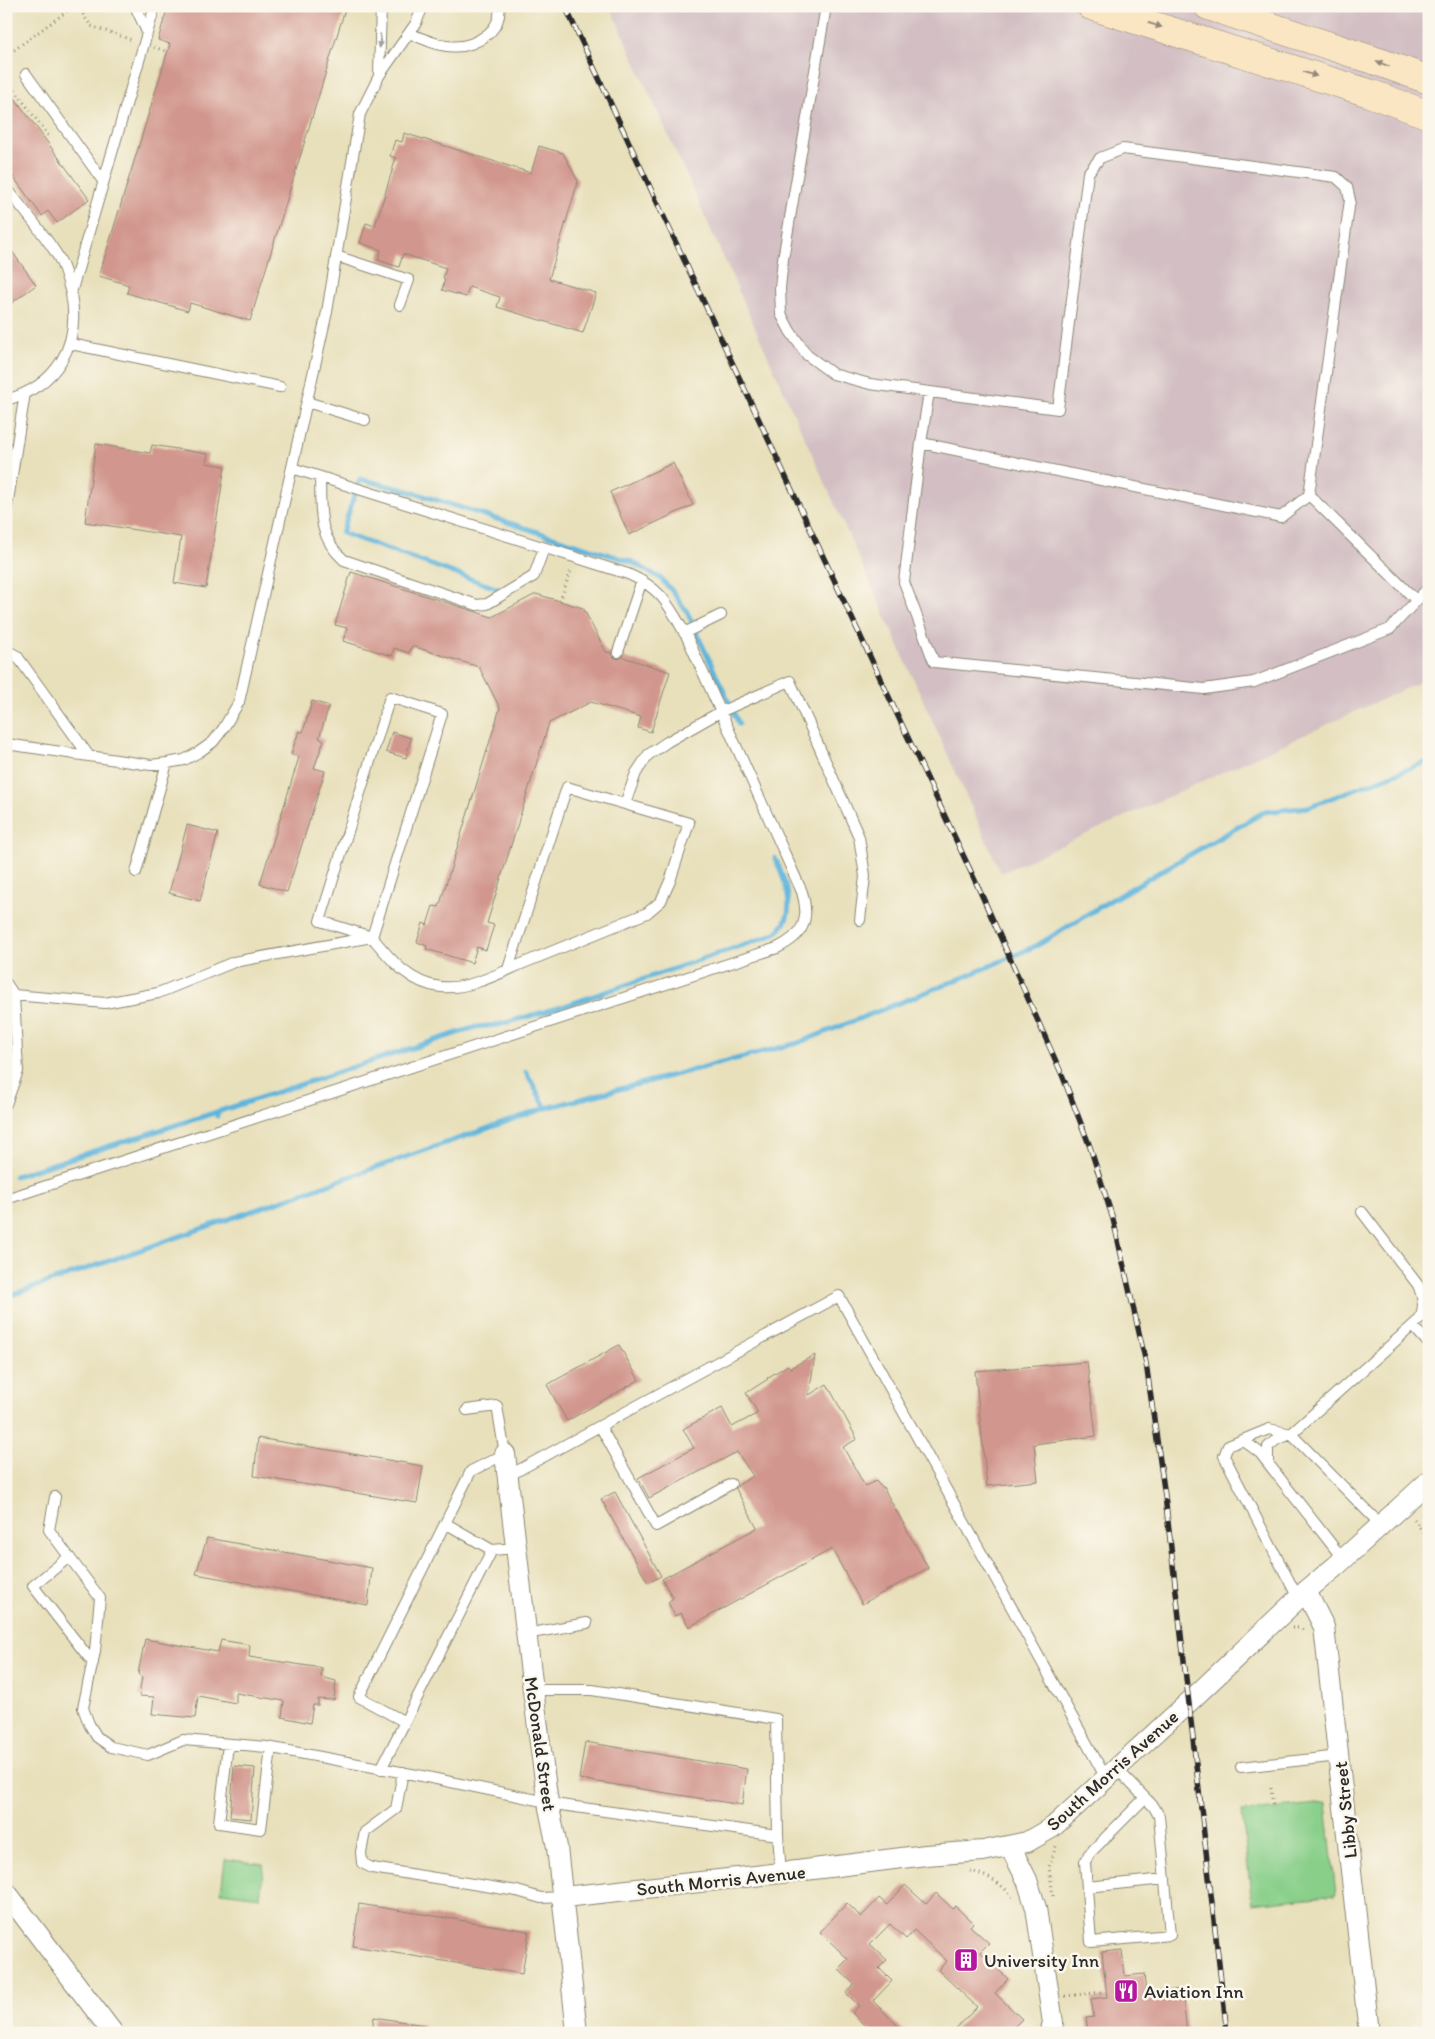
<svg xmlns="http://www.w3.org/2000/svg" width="1435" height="2039" font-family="Itim,sans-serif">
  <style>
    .industrial { fill: #d2bec3 }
    .green { fill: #89cf8a; stroke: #5a7d5a }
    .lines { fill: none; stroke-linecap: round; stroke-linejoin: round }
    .stream { stroke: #60b5dc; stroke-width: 5 }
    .building { fill: #d1968d }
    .lane-casing { stroke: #8a8673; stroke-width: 12 }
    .street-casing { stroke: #8a8673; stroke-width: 22 }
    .secondary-casing { stroke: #8a8673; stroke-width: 29 }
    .path { stroke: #8a8673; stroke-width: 3; stroke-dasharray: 1 4; stroke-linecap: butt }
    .lane { stroke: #fff; stroke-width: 10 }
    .street { stroke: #fff; stroke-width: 20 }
    .secondary { stroke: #fbe6c4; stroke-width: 28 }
    .rail-casing { stroke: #2b2b2b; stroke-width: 5.5 }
    .rail { stroke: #fbf7ec; stroke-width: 4; stroke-dasharray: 11; stroke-linecap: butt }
    .oneway { fill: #938878 }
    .oneway2 { fill: #a0a0a0 }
    .labels { text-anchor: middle; stroke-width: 5; stroke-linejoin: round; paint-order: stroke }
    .street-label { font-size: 19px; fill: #2b2b2b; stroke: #fbf7ec }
    .poi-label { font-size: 19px; fill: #2b2b2b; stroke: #fbf7ec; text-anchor: start }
  </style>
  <rect width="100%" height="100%" fill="#fbf7ec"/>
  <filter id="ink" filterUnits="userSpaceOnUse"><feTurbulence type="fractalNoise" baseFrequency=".02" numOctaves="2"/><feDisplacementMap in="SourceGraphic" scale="10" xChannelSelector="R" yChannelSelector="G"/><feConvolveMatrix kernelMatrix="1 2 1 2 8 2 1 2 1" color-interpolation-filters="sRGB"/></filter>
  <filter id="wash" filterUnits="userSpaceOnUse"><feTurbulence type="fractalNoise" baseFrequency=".0096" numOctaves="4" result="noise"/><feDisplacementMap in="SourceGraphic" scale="20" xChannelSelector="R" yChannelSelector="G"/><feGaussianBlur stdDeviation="1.12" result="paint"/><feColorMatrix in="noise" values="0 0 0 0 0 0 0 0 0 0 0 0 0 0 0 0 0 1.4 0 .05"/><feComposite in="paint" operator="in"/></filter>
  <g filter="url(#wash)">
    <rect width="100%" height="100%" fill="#e8e0bb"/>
    <path class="industrial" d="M610,6h819v672l-428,195z"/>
    <path class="green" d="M1326,1803l10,92 -84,9 -10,-92z
      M225,1859l39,5 -4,33 -39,-5z"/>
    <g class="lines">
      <path class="stream" d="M507,592l-165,-59 18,-54 45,11 227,72 28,16 13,14 14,20 52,112
        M526,1072l20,36
        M217,1112l259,-85 22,-2 63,-18 206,-70c4,-2 10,-4 13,-8 18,-19 4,-51 -5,-71
        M15,1176l202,-64v4
        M6,1297l540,-189 252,-65 169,-67 71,-31 73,-45 153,-88 44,-5 121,-46"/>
    </g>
    <g id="blocks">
      <path class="building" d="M168,6h178l-96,315 -60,-18 -2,8 -61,-18 2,-8 -30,-9 71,-232 -12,-4z
        M6,86l83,113 -32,24 -9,-12 -6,5 -36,-49z
        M404,133l127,40 8,-27 24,7 15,28 -29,98 47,14 -13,40 -86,-26 3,-10 -31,-10 -3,10 -24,-7 3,-11 -2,-1 3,-10 -43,-14 -4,13 -21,-7 3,-10 -21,-7 6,-20 9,3 21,-68 -6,-2 5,-16 7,2z
        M6,243l30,42 -30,22z
        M96,444l54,9 2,-8 56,9 -2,9 19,3 -19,122 -32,-5 7,-46 -96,-15z
        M673,463l20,42 -64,30 -19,-43z
        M351,572l141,45 44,-23 47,14 23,44 5,1 2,4 6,2 4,-2 47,15 -19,60 -13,-4 3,-11 -50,-15 -42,21 -62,200 7,2 -8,25 -9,-3 -5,16 -46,-14 1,-3 -10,-4 6,-19 4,2 6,-19 6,1 61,-199 -21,-41 -67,-21 -3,7 -15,-5 -2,8 -49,-15 4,-13 -12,-3z
        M312,701l17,5 -10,32 5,2 -10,28 11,3 -38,121 -27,-8 39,-127 -8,-3 8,-23 4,1z
        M392,732l19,6 -5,20 -20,-6z
        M187,825l31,8 -18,68 -31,-8z
        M619,1345l20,35 -72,41 -20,-36z
        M815,1355l-6,40 18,-11 30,55 -14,8 22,39 11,-5 4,5 3,1 45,81 -66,36 -30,-55 -143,78 -8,-14 -6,3 -7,-14 5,-4 -11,-19 95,-51 -21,-39 2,-4 15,-9 -16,-24 -88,46 -11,-20 56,-30 -11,-19 39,-21 10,19 26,-14 -12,-20 22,-14 -1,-1 21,-13 2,3z
        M1087,1362l9,74 -62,8 4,37 -51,5 -12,-115z
        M258,1438l165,28 -6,37 -163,-27z
        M615,1492l46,84 -13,7 -47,-84z
        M207,1538l165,30 -4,37 -172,-31z
        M145,1639l73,13 3,-12 29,5 -1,12 73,11 -1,9 15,4 -2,19 -16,-1v6h-5l-3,18 -28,-6 2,-16 -48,-8v10l-38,-7 -3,22 -43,-4 2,-17 -15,-1 3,-19 -4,-3z
        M585,1742l162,27 -5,36 -163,-26z
        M234,1766l21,2 -4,51 -21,-2z
        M905,1885l21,19 10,-11 17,16 2,-3 18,17 -3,3 19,17 -9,9 28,27 -13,14 27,26 -14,14h-56l25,-26 -39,-37 9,-9 -33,-31 -8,9 -16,-15 -20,20 17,16 -8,8 13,13 -19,20 32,32h-33l-20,-20 7,-7 -13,-13 8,-9 -16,-15 10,-10 -28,-27 27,-29 14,14 18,-19 8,7z
        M359,1904l170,27 -7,43 -169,-28z
        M1122,1950l3,26 19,-2 2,19 36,-4 5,44h-99l-2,-15 8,-1 -3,-18 16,-2 -5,-45z
        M374,2017l50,8 -1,8h-51z"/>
    </g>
  </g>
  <g filter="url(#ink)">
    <use href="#blocks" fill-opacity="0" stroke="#8a8673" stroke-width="1"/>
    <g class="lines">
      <defs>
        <path id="lane" d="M135,6l12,26
          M826,6l-43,253 -3,29 1,26 9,17 17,24 26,19 37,10 188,25 30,-236 12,-15 23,-9 213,28 11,10 3,13 -41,295 -28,22 -360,-74 8,-51
          M409,33c28,12 52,23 79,1 8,-7 13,-17 11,-28
          M26,74l77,107
          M379,75l2,-69
          M6,187c17,23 38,46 53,71 6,11 9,24 12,36 10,51 -14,92 -65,106
          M336,256l73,24 -9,25
          M71,293l84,-287
          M71,344l209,43
          M307,402l58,18
          M921,443l-17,139 30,80 270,27 50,-7 136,-53 39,-42
          M320,477c1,34 -3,59 24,83l133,45 10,-1 47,-28 10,-28
          M1309,495l107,105
          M6,513l19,-120
          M684,633l37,-18
          M6,650l11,6 72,100
          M618,652l24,-72
          M390,697l52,17 -70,223 -52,-16z
          M6,744l145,21 16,-2 17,-3 15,-8 14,-10 10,-13 16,-27 88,-390 33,-198 19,-38 37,-53 7,-17
          M625,804l11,-31 12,-18 19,-13 53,-30 70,-31 69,156 6,39 -5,44
          M136,872l31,-109
          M6,983l8,12 91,8 53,-10 76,-31 138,-25c18,22 38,47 69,50 30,3 62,-16 90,-27 39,-16 77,-31 116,-47l14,-12 9,-20 19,-58 -122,-36 -59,182
          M6,1104l12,-33 -4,-76h-7
          M6,1199l771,-251c27,-13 33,-28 25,-56l-115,-255c-18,-31 -24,-48 -59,-63l-336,-106
          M1413,1326l16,18
          M600,1426l56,100 75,-42
          M1243,1440l17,13 83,106
          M1268,1463v-16l8,-7 15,-6 90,91
          M508,1476l331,-180 267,482
          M55,1497l-6,33 51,68 -5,53 -12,57 6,16 8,13 14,10 37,8 35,-15 84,7 155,29 139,29 217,30
          M445,1523l47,27 24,-2
          M69,1557l-36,29 60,77
          M1298,1598l-74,-142 4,-10 41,-17 22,5 129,-115c5,-12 3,-22 -2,-34l-56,-73
          M526,1634l61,-11
          M533,1690h59l184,29 2,116 3,38
          M405,1722l-46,-25 112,-226 34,-17 -8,-48 -30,4
          M228,1744l-9,79 42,6 10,-81
          M1241,1767l98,-11
          M1116,1768l38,39 5,9 11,119 -79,7 -6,-80 4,-8 56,-56
          M381,1769l111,-219
          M403,1772l-7,37 -31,23 -4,20 1,11 10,5 145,23 24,7 23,-1
          M1087,1887l78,-8"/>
        <path id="street" d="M505,1454l28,236 15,113 9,44 20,186
          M1306,1591l18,36 45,406
          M1010,1846l17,34 9,28 17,115 -3,10
          M6,1892l107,141
          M564,1897l217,-24 145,-18 57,-4 44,-9 26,-15 136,-125 117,-111 30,-25 93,-85"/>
        <path id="secondary" d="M1091,6l278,87 60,22
          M1208,6l171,56 50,18"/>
      </defs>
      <use href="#lane" class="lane-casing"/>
      <use href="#street" class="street-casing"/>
      <use href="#secondary" class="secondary-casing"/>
      <path class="path" d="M77,6l14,20 41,14
        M154,47l14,5
        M6,56l68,-50
        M6,78l44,60
        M560,601l12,-33
        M1414,1519l15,22
        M1292,1628h8l5,3
        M1271,1788l2,20
        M970,1871c16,4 32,12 42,26
        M1053,1896l-4,-29 7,-21
        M1065,1996l39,-4"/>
      <use href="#lane" class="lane"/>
      <use href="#street" class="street"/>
      <use href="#secondary" class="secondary"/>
      <defs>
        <path id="rail" d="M565,6l414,883 84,188 27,70 23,72 33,144 19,133 62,537"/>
      </defs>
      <use href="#rail" class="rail-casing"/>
      <use href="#rail" class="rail"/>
    </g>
    <defs><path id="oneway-solid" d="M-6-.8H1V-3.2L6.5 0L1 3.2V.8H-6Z" transform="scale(1.25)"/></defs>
    <g class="oneway">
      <use href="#oneway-solid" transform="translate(1155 25) rotate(17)"/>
      <use href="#oneway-solid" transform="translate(1383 64) rotate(-160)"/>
      <use href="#oneway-solid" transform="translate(1310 74) rotate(18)"/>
    </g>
    <use class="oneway2" href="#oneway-solid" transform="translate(380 41) rotate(92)"/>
  </g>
  <defs>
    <symbol id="building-square" viewBox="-11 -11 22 22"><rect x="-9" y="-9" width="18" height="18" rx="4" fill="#b5179e" stroke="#fbf7ec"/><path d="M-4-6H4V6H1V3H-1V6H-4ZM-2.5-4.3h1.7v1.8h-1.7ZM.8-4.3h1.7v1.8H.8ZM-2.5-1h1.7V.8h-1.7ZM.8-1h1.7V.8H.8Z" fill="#fff"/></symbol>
    <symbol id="restaurant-square" viewBox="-11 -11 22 22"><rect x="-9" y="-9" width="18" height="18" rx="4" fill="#b5179e" stroke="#fbf7ec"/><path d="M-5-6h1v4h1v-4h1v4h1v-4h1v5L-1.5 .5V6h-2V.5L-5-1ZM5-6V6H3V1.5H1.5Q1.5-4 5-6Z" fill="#fff"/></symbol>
  </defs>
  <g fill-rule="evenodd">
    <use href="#building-square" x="952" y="1946" width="28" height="28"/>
    <use href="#restaurant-square" x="1112" y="1977" width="28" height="28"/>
  </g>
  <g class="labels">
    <g class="street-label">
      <text transform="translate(541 1744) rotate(82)" y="7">McDonald Street</text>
      <text transform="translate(1112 1770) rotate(-42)" y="7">South Morris Avenue</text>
      <text transform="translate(1345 1810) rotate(-96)" y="7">Libby Street</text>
      <text transform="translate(721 1880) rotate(-6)" y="7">South Morris Avenue</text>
    </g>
    <g class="poi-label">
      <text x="984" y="1967">University Inn</text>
      <text x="1144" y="1998">Aviation Inn</text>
    </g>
  </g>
  <rect width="1435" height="2039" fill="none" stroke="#fbf7ec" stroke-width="25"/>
</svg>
